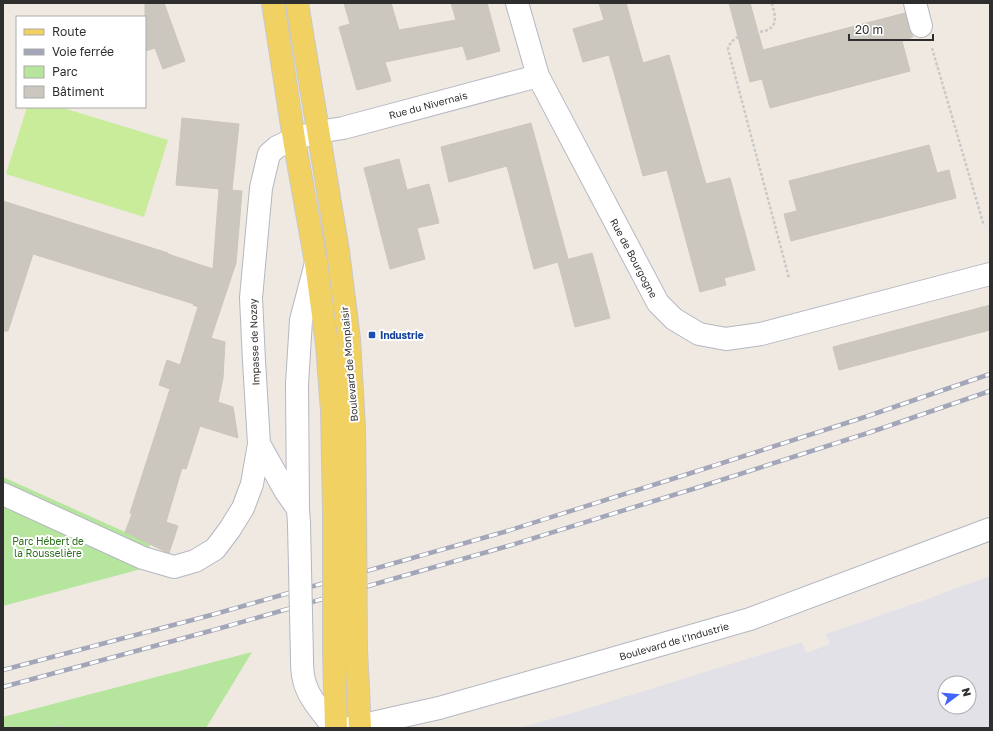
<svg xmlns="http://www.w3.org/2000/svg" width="993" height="731" font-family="'Golos Text',sans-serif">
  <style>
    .industrial { fill: #e3e1e8; fill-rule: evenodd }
    .green { fill: #b6e59e }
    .pitch { fill: #c9ec9a }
    .building { fill: #cbc7bf; stroke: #cbc5ba }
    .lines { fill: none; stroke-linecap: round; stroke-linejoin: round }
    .minor-casing { stroke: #b4b7c1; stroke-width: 24 }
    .major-casing { stroke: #c9c9c9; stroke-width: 24 }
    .path { stroke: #c9c9c9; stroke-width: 2.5; stroke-dasharray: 3 2; stroke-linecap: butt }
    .minor { stroke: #fff; stroke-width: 22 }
    .major { stroke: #f2d163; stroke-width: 22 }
    .rail-casing { stroke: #a3a6b8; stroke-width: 4.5 }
    .rail { stroke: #fff; stroke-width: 3; stroke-dasharray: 9; stroke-linecap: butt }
    .minor-bridge-casing { stroke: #b4b7c1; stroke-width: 24; stroke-linecap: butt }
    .major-bridge-casing { stroke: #c9c9c9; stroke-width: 24; stroke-linecap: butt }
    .minor-bridge { stroke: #fff; stroke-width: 22 }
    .major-bridge { stroke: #f2d163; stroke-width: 22 }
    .transit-dot { fill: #1a4fb4; stroke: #fff; stroke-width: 1.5 }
    .labels { text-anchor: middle; stroke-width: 4; stroke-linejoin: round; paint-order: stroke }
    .street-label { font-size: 10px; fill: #2e2e2e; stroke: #fff }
    .transit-label { font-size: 10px; font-weight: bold; fill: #164399; stroke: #fff; text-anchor: start }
    .park-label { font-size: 10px; fill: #2c6e1b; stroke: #fff }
  </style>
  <rect width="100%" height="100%" fill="#efe9e1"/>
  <path class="industrial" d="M990,576v152h-471l57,-16 226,-70 4,11 24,-9 -4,-10 93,-32zM945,683h24v24h-24z"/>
  <path class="green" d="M3,477l122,55 25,12 -5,24 -142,38z
    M252,652l-46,76h-203v-11z"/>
  <path class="pitch" d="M27,107h33l108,33 -24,77 -138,-43z"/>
  <path class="building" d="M145,3h19l21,58 -22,8 -8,-21 -10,3z
    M344,3h47l8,27 57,-10 -5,-17h36l13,48 -33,9 -4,-14 -78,16 6,19 -34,9 -18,-63 11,-3z
    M599,3h27l17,60 26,-8 37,129 24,-6 25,92 -31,8 2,7 -26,7 -33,-122 -24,6 -34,-121 -26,7 -10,-33 31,-9z
    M729,3h21l13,47 142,-37 4,16 4,8 -11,4 8,30 -140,37 -8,-29 -12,3z
    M182,118l57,6 -7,66 -56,-5z
    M531,123l37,136 -34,10 -27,-103 -58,16 -8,-35z
    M929,145l8,28 12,-3 7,28 -165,43 -7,-27 13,-3 -8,-30z
    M399,159l8,31 22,-6 10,39 -22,5 8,31 -35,10 -26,-101z
    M219,189l23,2 -6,72 -25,75 14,4 -2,36 -5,24 15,5 5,31 -38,-12 -14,43 -4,-1 -16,54 12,4 -9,27 -5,-2 -39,-19 7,-18 -2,-1 40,-124 -11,-4 8,-25 13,5 18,-58 -5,-2 1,-1 -161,-50 -25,77h-5v-130l165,52v1l45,15z
    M592,253l18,65 -35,9 -17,-65z
    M990,305v25l-151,40 -6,-23z"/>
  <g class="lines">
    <defs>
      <path id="minor" d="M517,3l21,73 120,227 16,16 25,15 27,5 35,-5 229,-60
        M915,3l6,23
        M259,444l27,48 12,17
        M3,494l140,64 31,9 21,-6 20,-12 15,-20 13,-21 9,-24 7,-40 -5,-83 -3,-63 10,-110 8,-34 8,-7 17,-8 24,-7 25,-4 195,-52
        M299,524l-1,-15 -1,-125 4,-64 15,-57
        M302,658c0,7 0,15 2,22 4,18 19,33 30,48
        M350,728l89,-20 141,-40 170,-49 240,-90"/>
      <path id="major" d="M273,3l21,136 22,124 11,82 5,66 2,101
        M297,3l41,248 11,88 5,88 1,78
        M356,649l4,79
        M334,653l2,75"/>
    </defs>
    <use href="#minor" class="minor-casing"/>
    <use href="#major" class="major-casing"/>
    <path class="path" d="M772,3c2,11 7,20 -4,27l-32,8 -5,4 -3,7 61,229
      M932,48l52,178
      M52,728l7,-2 4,2"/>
    <use href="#minor" class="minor"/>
    <use href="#major" class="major"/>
    <defs>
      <path id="rail" d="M3,670l212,-56 289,-82 184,-58 177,-57 125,-43
        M3,687l218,-59 287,-82 185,-57 178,-57 119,-41"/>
    </defs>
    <use href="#rail" class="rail-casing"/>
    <use href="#rail" class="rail"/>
    <defs>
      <path id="minor-bridge" d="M299,524l3,134"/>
      <path id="major-bridge" d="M355,505l1,144
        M334,512v141"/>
    </defs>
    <use href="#minor-bridge" class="minor-bridge-casing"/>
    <use href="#major-bridge" class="major-bridge-casing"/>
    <use href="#minor-bridge" class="minor-bridge"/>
    <use href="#major-bridge" class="major-bridge"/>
  </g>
  <rect class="transit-dot" x="368" y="331" width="8" height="8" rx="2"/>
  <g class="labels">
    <g class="street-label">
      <text transform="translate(428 105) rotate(-15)" y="4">Rue du Nivernais</text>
      <text transform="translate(634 258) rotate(62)" y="4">Rue de Bourgogne</text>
      <text transform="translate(254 342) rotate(-92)" y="4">Impasse de Nozay</text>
      <text transform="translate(349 364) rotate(-95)" y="4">Boulevard de Monplaisir</text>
      <text transform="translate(674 641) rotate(-16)" y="4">Boulevard de l'Industrie</text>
    </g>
    <g class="transit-label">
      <text x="380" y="339">Industrie</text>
    </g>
    <g class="park-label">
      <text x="48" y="545">Parc Hébert de<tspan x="48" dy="12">la Rousselière</tspan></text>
    </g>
  </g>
  <rect width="993" height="731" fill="none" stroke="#2e2e2e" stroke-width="8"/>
  <rect x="16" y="16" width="130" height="92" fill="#ffffff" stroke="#ababab"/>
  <rect x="24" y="29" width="20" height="6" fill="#f2d163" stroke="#ababab"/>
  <text x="52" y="36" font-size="12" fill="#2e2e2e">Route</text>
  <rect x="24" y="49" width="20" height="6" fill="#a3a6b8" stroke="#ababab"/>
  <text x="52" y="56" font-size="12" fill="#2e2e2e">Voie ferrée</text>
  <rect x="24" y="66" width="20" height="12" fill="#b6e59e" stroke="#ababab"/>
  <text x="52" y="76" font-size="12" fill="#2e2e2e">Parc</text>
  <rect x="24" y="86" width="20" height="12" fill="#cbc7bf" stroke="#ababab"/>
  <text x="52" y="96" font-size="12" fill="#2e2e2e">Bâtiment</text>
  <g transform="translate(957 695) rotate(74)"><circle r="19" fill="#ffffff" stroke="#ababab"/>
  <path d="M0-3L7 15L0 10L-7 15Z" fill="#4264fb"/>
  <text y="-6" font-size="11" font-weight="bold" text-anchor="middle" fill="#2e2e2e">N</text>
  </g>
  <path d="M849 34v6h84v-6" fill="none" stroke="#2e2e2e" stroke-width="2"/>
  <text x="855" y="34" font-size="12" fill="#2e2e2e" stroke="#ffffff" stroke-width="3" paint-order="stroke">20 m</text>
</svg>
